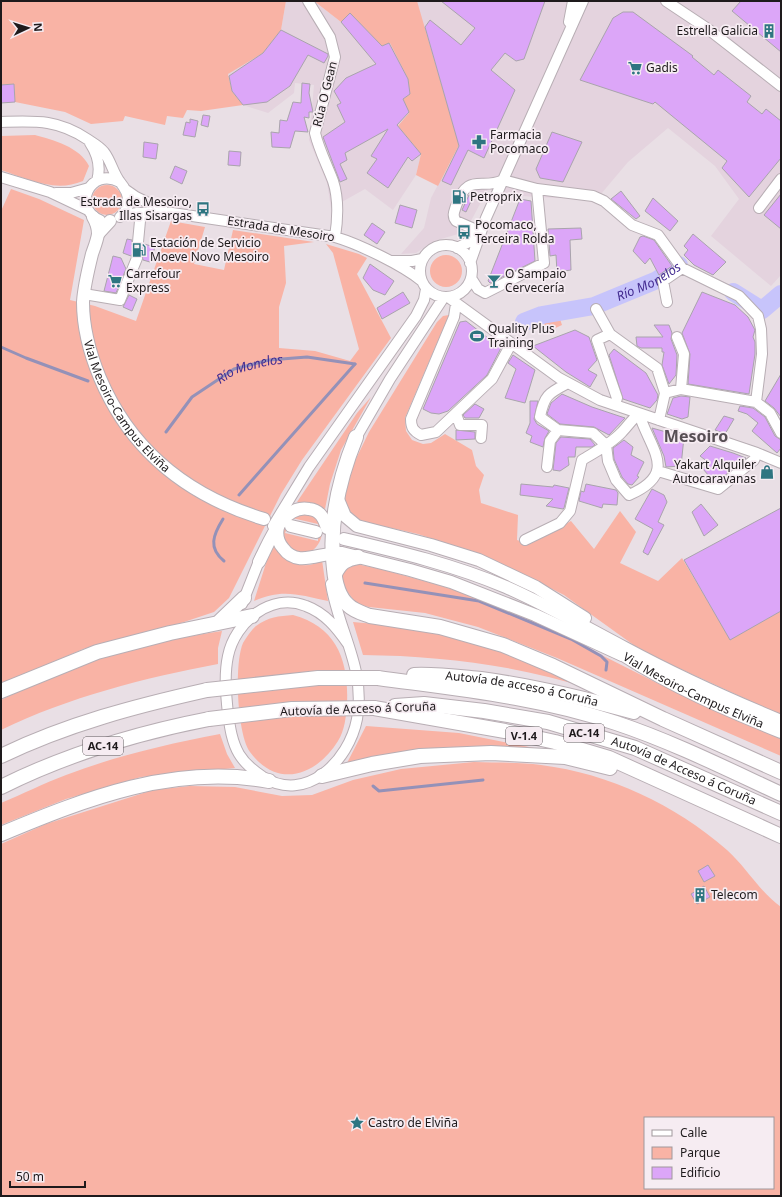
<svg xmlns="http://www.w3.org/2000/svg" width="782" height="1197" font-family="'Noto Sans',sans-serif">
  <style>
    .built { fill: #e4d3de }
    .green { fill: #f9b3a5; fill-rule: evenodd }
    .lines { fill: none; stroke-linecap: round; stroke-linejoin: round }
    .stream { stroke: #9491b8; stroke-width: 3 }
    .river { stroke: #c7c4fb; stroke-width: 18 }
    .building { fill: #dca6f8; stroke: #a9a4ac }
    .minor-tunnel { stroke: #c0b8bd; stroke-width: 10; stroke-dasharray: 10 5; stroke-linecap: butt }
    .minor-casing { stroke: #b8aeb4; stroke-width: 12 }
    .major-casing { stroke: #b8aeb4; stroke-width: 14 }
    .highway-casing { stroke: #b8aeb4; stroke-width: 16 }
    .minor { stroke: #fff; stroke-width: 10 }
    .major { stroke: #fff; stroke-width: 12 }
    .highway { stroke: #fff; stroke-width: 14 }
    .highway-bridge-casing { stroke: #b8aeb4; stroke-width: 16; stroke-linecap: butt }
    .highway-bridge { stroke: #fff; stroke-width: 14 }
    .labels { text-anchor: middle; stroke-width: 3.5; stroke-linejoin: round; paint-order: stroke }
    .shield { fill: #f6ecf2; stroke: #5f595c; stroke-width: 1 }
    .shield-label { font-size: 11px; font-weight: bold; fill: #1e1a1c }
    .poi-label { font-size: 12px; fill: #1e1a1c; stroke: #f6ecf2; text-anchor: start }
    .street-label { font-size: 12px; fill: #1e1a1c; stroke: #f6ecf2 }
    .water-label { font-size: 13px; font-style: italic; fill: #442c91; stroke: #f6ecf2 }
    .district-label { font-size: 16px; font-weight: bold; fill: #574f54; stroke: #f6ecf2 }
  </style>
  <rect width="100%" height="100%" fill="#e9dfe5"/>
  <path class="built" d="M286,1h28l27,21 9,-9 24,-12h407v274l-10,11 -60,-50 28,-37 -24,-33 -47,-38 -40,34 -27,32 -45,4 -51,-3 -17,-6 -23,43 -31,9 -18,12 -15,1 23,-26 7,-30 28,-53 -38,9 -5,21 -23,35 -28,-21 -34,19 -4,-25 -18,-43 5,-55 -19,-2 -1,10 -26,20 -25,-8 -11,-14 -4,-17 53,-44z"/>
  <path class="green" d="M2,1h284l-5,29 -18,23 -35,21 4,17 11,14 -42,6 -14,-1 -4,8 -16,-2 -2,9 -40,-9 -2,5 -32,3 -26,-12 -50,-10 -1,-18 -13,1z
    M314,1h103l42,144 -21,41 -22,-11 5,-21 -23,-28 11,-13 -6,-14 7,-5 -2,-15 -18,-36 -8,3 -32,-33 -9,9z
    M35,135c18,5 45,12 54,31l-6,15c-28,12 -55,-2 -82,-11v-34z
    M92 200a15 15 0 1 1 30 0a15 15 0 1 1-30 0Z
    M11,189l28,10 45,21 -14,80 25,6 41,15 35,-100 34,6 -11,37 30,6 9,-40 81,12 -30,4 2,37 -7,24v41l36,3 35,10 9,-12 -26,-96 -7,-9 33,10 8,4 -10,16 34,64 -89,122 -21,34 -52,104 -15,14 -33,11 -98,26 -82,36v-474z
    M430 271a16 16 0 1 1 32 0a16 16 0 1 1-32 0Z
    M449,315l-44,103 1,13 6,9 11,4 8,-1 14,-9 27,16 4,16 8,9 -5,15 2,13 37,12 -1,25 12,4 42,-23 23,28 26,-38 16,21 -16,31 38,18 24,-23 48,81 51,-28v104l-120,-55 -26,-14 -71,-51 -74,-37 -72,-24 -58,-13 -9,-7 -5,-9 -2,-11 7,-25 18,-37 68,-110 6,-6z
    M559,316l3,9 -15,7 -5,-10z
    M371,397l-30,53 -11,34 -5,25 -16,-6 -12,-1 60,-89z
    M298,513c45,-1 18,60 -9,35 -13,-13 -4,-28 9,-35zM292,518l26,6v17l-33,-8z
    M274,547c13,15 29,25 48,13l6,41c-28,-6 -46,-13 -74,0l13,-41z
    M356,564l25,5 61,17 48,16 50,22 123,62 118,53v17l-224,-98 -79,-31 -53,-14 -56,-6 -12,-3 -12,-15 -3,-9 1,-7 4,-6z
    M293,615c44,12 56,46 54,89 -1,12 -2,26 -9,37 -21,34 -60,49 -88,11 -13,-18 -16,-89 -7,-109 3,-5 9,-14 13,-17 12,-9 23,-10 37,-11z
    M353,622l55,5 64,14 99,37 20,11c-75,-24 -150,-33 -228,-34z
    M222,631l-4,17v16c-74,14 -149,33 -217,66v-30c70,-36 144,-58 221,-69z
    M366,726l93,7 80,16 -139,5 -53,9z
    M220,734l7,20 8,14 -94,9 -75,22 -65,26v-22c22,-9 43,-20 65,-28 50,-19 101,-31 154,-41z
    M474,762c22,1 46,0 67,3 69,9 133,39 186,85 19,17 33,42 54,57v289h-780v-352l45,-20 107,-34 37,-4 45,1 47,9 30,-1 41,-15 48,-11zM704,886l6,11 -13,7 -6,-10zM645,1118h128v70h-128z"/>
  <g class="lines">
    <g class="stream">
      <path d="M1,347l25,11 62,23"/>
      <path id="s1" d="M166,432l26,-35 42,-28 35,-9 38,-3 48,7"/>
      <path d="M239,495l116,-131"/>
      <path d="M223,519c-10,16 -15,29 1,42"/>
      <path d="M365,583l114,18 92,38 30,17 6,6 -1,8"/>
      <path d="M373,786l6,5 104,-11"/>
    </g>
    <g class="river">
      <path d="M733,292l29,18 19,-16"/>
      <path id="s2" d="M524,322l18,-7 52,-9 63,-26 22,-15"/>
    </g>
  </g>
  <path class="building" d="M441,1h104l-21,58 -8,2 -11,-8 -14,17 24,20 -31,68 -16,-8 -17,35 -9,-4 17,-35 -34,-119 5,-7 31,25 14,-17z
    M741,1h40v51l-49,-41z
    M623,12h10l60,44 -1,1 22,18 4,-5 33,26 -4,6 15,12 4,-5 15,12v37l-32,39 -27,-29 5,-7 -72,-59 -2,2 -73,-24 33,-62z
    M350,13l32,33 7,-3 19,36 2,15 -7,5 6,13 -12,13 24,29 -9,7 -4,-4 -20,31 -21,-15 10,-14 -6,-3 17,-27 -43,24 2,7 -7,4 7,15 -7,3 -17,-45 22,-15 -8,-17 4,-2 -7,-12 12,-13 30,-14 -35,-42z
    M281,30l47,24v2l-4,7 -16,-8 -18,31 -23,16 -24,3 -11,-14 -3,-15 34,-23z
    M302,83l8,1 -1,9 4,19h-4v6l-5,-1 4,15 -13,-1 -5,17 -18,-1 -1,-15 8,1 1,-13 7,1 6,-19 8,1z
    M14,84l1,18 -14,1v-18z
    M203,115l7,1 -2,11 -7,-2z
    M190,119l8,2 -3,16 -12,-2 3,-13 4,1z
    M552,132l30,10 -19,40 -23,-4 -4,-9z
    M144,142l14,2 -2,15 -13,-2z
    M229,151l12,1 -1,14 -12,-1z
    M175,166l12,5 -5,13 -12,-6z
    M621,191l19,25 -4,3 -25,-20z
    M781,194v35l-17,-14z
    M469,195l4,2 -7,15 -4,-2z
    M653,198l25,23 -8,10 -25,-20z
    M520,199l11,2 4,60 -45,22 -2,-2z
    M400,205l17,5 -5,18 -17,-5z
    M372,223l13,9 -8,12 -13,-9z
    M581,228l1,11 -12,1 1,30 -14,2 -1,-17 -6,1 -2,-27z
    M693,234l33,28 -13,13 -19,-10 -10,-10 4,-5 -4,-4z
    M643,236l11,4 18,26 -13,9 -9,-17 -5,6 -12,-13 7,-14z
    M127,239l5,1v5l5,3h4l3,-4 11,3 -5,15 -7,-2 -1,-6 -3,-2 -6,1 -2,3 -8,-3z
    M113,256l8,2 5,11 -10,24 -12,-2z
    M370,264l24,17 -9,14 -12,-5 -10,-12z
    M403,292l7,11 -28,16 -5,-11z
    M702,292l33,13 13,12 7,13 -2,7 2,5v12l-6,40 -61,-10 2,-30 -8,-21z
    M129,295l8,4 -5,12 -9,-4z
    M466,321l35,27 -14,27 -39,36 -9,3 -8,-1 -8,-4 37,-87z
    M654,325h15l3,8 -1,6 6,16 -1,20 -7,9 -7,-19 2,-13h-2v-4h-21l-4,-2 -1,-9h27z
    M575,330l14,7 8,23 -9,10 9,5 -7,12 -24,-15 -33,-26z
    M614,349l32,24 12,22 -1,5 -7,8 -27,-9 -14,-44z
    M513,355l22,15 -10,33 -20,-5 11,-29 -8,-6z
    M781,374v43l-7,-9 -9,-7z
    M562,394l30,13 33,11 -16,17 -15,-8 -34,-3 -13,-10 4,-11z
    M681,396l9,1 -2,20 -6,2 -15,-5 6,-16z
    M530,401h8l-4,18 3,5 12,7 -4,7 -2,9 -13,-5 2,-6 -6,-3 4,-10z
    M475,404l9,5 -5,9h-14l-2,-3z
    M740,406l13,2 12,9 10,19 6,4v8l-4,5 -25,-22 6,-8 -11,-9 -9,-3z
    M724,416l10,3 -9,15 -10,-4z
    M652,428l32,9 -3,29 -15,1 -2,-11z
    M456,430l19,2v7l-19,1z
    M561,437l29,2 5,6 -3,2h-16l-1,10h-7l1,8 -9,6 -7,-1 3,-27z
    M624,440l9,7 -2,8 13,7 -7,14 2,1 -7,8 -4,-1 -6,-7 -8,-18 -1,-11z
    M710,446l23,7 13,5 -29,24 -10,-3 2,-3 -6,-7 5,-7 -8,-6z
    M521,484l32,3 1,-2 15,3 -5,20 -1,1 -17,-3 7,-7 -33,-4z
    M586,484l30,6 2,3 -1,12 -14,-1 -1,4 -23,-7 2,-10 3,1z
    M652,489l12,6 3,7 -9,20 6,3 -16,30 -5,-3 10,-23 -18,-10z
    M701,504l17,21 -14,11 -12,-24z
    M781,508v103l-51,29 -46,-80z
    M708,865l7,11 -11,6 -6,-11z
    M704,886l6,11 -13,7 -6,-10z"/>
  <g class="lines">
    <path class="minor-tunnel" d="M137,258l1,-16"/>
    <defs>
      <path id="minor" d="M308,1l22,36 5,20 -20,76c4,17 12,32 18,48 6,18 5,37 2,56
        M666,1l42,28 73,57
        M569,22l4,-21
        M1,122c34,-1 56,-3 86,17 6,4 12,7 17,13 7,9 9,21 16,30 9,11 13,24 0,35
        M90,143c8,12 11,24 7,38
        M1,177l49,15 38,18
        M126,190l10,7 27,13
        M56,193h15l18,-5
        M759,208l22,-29
        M137,213l3,8 -2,21
        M122,216l15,-3h35l163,24c24,7 67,28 87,44
        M100,220c-29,-12 -10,-54 20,-38
        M475,234l-3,-6 -16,-7c-4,-5 -2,-9 0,-15 12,-35 26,-15 47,-26l34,9 56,7 11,5 28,24 26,10 24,33 57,28 19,20 3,13 1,25 -6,48
        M420 271a26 26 0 1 1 52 0a26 26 0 1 1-52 0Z
        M457,248l10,-5 12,-14
        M391,261h21l10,-2
        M470,263l16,-45 97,-217
        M471,278l7,11 7,4 59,-30 -7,-74
        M84,294l36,6 17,-42
        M448,297l111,81 41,22 157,53 24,10
        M667,302l-4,-21 19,-13
        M456,304l-2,13 -43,102c0,8 2,12 10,16l15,-3 56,-53 19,-35
        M596,309l14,25
        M677,337l7,17 -3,35
        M665,393l16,-4 75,13 14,11 11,20
        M615,405l2,-7 -20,-58 13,-6 47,34 8,25 -6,27
        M456,414l4,11h22l-1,13
        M353,443l37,-64 54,-82
        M547,467l3,-26 8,-11
        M658,471l60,18 36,-29 3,-7
        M273,526l36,-59 107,-151 8,-16 2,-11
        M525,540l35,-17 10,-12 12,-51c13,-8 29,-16 40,-28 6,-6 10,-13 17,-18 12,37 40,59 -10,81l-13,-15 -8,-19 -2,-16 -13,-12 -35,-3 -18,-13c4,-22 9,-24 28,-34
        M331,584c8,49 35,84 26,135 -8,42 -51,85 -94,58 -9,-6 -18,-13 -24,-23 -7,-12 -9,-26 -11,-40 -2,-19 -4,-39 0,-58 7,-34 43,-64 78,-50 19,7 31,22 42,38
        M242,604l19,-48"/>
      <g id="major">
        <path id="s3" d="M93,217c3,5 5,11 5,17 -1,7 -4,14 -6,20 -4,16 -8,32 -9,48 0,26 7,52 17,76 31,73 88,118 164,141"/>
        <path d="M98,234l12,-13"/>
        <path d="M337,497l8,19 12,10 74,19 48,15 57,27 49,31"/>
        <path d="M291,526l25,6"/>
        <path d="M278,527c-2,8 0,15 5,21 15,21 38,3 59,5l68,17 41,12 84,33 87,40"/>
        <path d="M344,539c56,13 110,26 162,48 41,18 79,40 119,61 50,27 103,51 156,73"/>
        <path d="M259,562c10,-19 23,-58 50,-53 11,1 15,9 18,19"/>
        <path id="s4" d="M623,655c49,32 104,55 158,77"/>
      </g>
      <g id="highway">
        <path d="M356,437c-17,42 -28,86 -22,132 1,12 4,27 14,36 6,6 14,8 22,11l70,11 63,18 50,21 110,53 118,53"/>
        <path d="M335,574c5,-11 11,-15 23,-17"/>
        <path d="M220,621l24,-23"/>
        <path id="s5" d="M414,675c22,-1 45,2 67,4 52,7 102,19 153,33"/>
        <path d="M378,678c80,11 161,19 238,45 57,19 111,46 165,71"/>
        <path d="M1,691l96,-39 73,-19 82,-17"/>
        <path id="s6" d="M395,706l29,-2 60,7 64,11 87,26 146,65"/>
        <path d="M374,708l131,23 50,11 54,16 172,78"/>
        <path d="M1,756c66,-32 135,-50 206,-66"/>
        <path d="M322,776l50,-12 48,-8 71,-3 74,4 45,11"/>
        <path d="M1,787c66,-33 136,-54 208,-68"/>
        <path d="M1,834c86,-36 173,-70 268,-53"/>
      </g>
    </defs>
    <use href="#minor" class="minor-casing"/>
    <use href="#major" class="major-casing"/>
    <use href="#highway" class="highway-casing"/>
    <use href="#minor" class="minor"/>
    <use href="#major" class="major"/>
    <use href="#highway" class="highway"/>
    <defs>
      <path id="highway-bridge" d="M207,690l111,-12h60
        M209,719l83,-10 82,-1"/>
    </defs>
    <use href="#highway-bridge" class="highway-bridge-casing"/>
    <use href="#highway-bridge" class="highway-bridge"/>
  </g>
  <defs>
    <symbol id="building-bare" viewBox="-9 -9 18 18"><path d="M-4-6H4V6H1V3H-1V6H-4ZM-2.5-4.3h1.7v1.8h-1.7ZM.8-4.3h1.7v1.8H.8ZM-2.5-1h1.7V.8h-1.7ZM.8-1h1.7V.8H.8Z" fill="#2e7581" stroke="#f6ecf2" stroke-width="2.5" paint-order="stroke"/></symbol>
    <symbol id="supermarket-bare" viewBox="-9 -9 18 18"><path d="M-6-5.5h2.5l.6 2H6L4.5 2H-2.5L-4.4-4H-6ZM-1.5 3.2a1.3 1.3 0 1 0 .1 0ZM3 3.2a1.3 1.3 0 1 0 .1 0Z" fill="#2e7581" stroke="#f6ecf2" stroke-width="2.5" paint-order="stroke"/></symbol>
    <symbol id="pharmacy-bare" viewBox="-9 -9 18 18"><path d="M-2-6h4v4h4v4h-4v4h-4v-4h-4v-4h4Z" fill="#2e7581" stroke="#f6ecf2" stroke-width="2.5" paint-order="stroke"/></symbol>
    <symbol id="fuel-bare" viewBox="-9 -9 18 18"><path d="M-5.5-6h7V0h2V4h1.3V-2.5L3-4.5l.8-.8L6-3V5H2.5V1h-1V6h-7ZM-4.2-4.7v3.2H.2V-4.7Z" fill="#2e7581" stroke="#f6ecf2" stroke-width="2.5" paint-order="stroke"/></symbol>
    <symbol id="bus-bare" viewBox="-9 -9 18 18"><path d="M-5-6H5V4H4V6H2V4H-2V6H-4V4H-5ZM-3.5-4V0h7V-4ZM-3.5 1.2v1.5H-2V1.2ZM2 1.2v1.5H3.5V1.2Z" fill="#2e7581" stroke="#f6ecf2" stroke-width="2.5" paint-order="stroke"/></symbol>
    <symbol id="bar-bare" viewBox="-9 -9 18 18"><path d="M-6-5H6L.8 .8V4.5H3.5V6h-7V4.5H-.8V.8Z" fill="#2e7581" stroke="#f6ecf2" stroke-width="2.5" paint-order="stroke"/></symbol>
    <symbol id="stadium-bare" viewBox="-9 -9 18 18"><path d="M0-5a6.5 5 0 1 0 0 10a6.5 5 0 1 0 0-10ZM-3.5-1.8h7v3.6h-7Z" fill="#2e7581" stroke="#f6ecf2" stroke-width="2.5" paint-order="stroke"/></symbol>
    <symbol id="shop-bare" viewBox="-9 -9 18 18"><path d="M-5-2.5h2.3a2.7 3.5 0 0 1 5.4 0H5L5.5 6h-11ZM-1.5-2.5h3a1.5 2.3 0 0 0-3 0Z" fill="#2e7581" stroke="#f6ecf2" stroke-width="2.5" paint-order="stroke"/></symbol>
    <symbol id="sight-bare" viewBox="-9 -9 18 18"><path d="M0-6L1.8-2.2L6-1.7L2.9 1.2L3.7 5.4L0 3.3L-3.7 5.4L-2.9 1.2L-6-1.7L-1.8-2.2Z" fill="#2e7581" stroke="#f6ecf2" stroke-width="2.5" paint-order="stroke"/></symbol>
  </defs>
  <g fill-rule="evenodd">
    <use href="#building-bare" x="759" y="21" width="20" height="20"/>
    <use href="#supermarket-bare" x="625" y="58" width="20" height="20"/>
    <use href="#pharmacy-bare" x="469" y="132" width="20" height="20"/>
    <use href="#fuel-bare" x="449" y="187" width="20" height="20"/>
    <use href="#bus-bare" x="193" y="199" width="20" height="20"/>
    <use href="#bus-bare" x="454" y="222" width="20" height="20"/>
    <use href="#fuel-bare" x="129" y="240" width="20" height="20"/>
    <use href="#supermarket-bare" x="105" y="271" width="20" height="20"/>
    <use href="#bar-bare" x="484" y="271" width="20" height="20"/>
    <use href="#stadium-bare" x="467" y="326" width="20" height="20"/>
    <use href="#shop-bare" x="757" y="462" width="20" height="20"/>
    <use href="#building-bare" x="690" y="885" width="20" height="20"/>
    <use href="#sight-bare" x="347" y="1113" width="20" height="20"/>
  </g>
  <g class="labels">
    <g class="shield">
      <rect x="564" y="724" width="40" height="18" rx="3"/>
      <rect x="506" y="727" width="36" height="18" rx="3"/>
      <rect x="83" y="737" width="40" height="18" rx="3"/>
    </g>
    <g class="shield-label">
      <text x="584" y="737">AC-14</text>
      <text x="524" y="740">V-1.4</text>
      <text x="103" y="750">AC-14</text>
    </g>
    <g class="poi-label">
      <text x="758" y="35" text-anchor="end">Estrella Galicia</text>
      <text x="646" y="72">Gadis</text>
      <text x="490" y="139">Farmacia<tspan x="490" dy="14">Pocomaco</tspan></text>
      <text x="470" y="201">Petroprix</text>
      <text x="192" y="206" text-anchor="end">Estrada de Mesoiro,<tspan x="192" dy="14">Illas Sisargas</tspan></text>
      <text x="475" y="229">Pocomaco,<tspan x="475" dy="14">Terceira Rolda</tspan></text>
      <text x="150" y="247">Estación de Servicio<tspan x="150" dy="14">Moeve Novo Mesoiro</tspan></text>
      <text x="126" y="278">Carrefour<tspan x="126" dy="14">Express</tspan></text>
      <text x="505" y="278">O Sampaio<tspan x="505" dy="14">Cervecería</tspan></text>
      <text x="488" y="333">Quality Plus<tspan x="488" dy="14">Training</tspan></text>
      <text x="756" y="469" text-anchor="end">Yakart Alquiler<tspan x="756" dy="14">Autocaravanas</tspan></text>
      <text x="711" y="899">Telecom</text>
      <text x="368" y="1127">Castro de Elviña</text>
    </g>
    <g class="street-label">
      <text transform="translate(325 94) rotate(-76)" y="4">Rúa O Gean</text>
      <text transform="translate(281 229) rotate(9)" y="4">Estrada de Mesoiro</text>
      <text dy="4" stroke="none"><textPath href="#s3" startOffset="204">Vial Mesoiro-Campus Elviña</textPath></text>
      <text dy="4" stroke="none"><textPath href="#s5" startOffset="109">Autovía de acceso á Coruña</textPath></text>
      <text dy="4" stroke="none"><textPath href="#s4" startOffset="79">Vial Mesoiro-Campus Elviña</textPath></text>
      <text transform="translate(358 709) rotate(-2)" y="4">Autovía de Acceso á Coruña</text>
      <text dy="4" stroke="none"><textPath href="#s6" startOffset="299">Autovía de Acceso á Coruña</textPath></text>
    </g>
    <g class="water-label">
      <text dy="5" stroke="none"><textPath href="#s2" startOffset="132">Río Monelos</textPath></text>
      <text dy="5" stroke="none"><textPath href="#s1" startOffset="109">Río Monelos</textPath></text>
    </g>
    <g class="district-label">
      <text x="696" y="442">Mesoiro</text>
    </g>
  </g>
  <rect width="782" height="1197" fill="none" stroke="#1e1a1c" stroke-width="4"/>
  <rect x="644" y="1117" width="130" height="72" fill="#f6ecf2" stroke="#a0989c"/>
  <rect x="652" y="1130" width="20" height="6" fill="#ffffff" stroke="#a0989c"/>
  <text x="680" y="1137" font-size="12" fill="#1e1a1c">Calle</text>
  <rect x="652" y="1147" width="20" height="12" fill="#f9b3a5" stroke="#a0989c"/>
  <text x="680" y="1157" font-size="12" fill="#1e1a1c">Parque</text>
  <rect x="652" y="1167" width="20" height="12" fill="#dca6f8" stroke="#a0989c"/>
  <text x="680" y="1177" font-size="12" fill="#1e1a1c">Edificio</text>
  <g transform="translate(28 28) rotate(86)" stroke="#f6ecf2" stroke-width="3" paint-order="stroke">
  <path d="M0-3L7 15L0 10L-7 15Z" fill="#1e1a1c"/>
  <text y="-6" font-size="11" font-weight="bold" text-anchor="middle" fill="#1e1a1c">N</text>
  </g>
  <path d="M10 1181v6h75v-6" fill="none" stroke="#1e1a1c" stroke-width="2"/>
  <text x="16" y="1181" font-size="12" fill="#1e1a1c" stroke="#f6ecf2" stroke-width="3" paint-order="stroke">50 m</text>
</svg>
